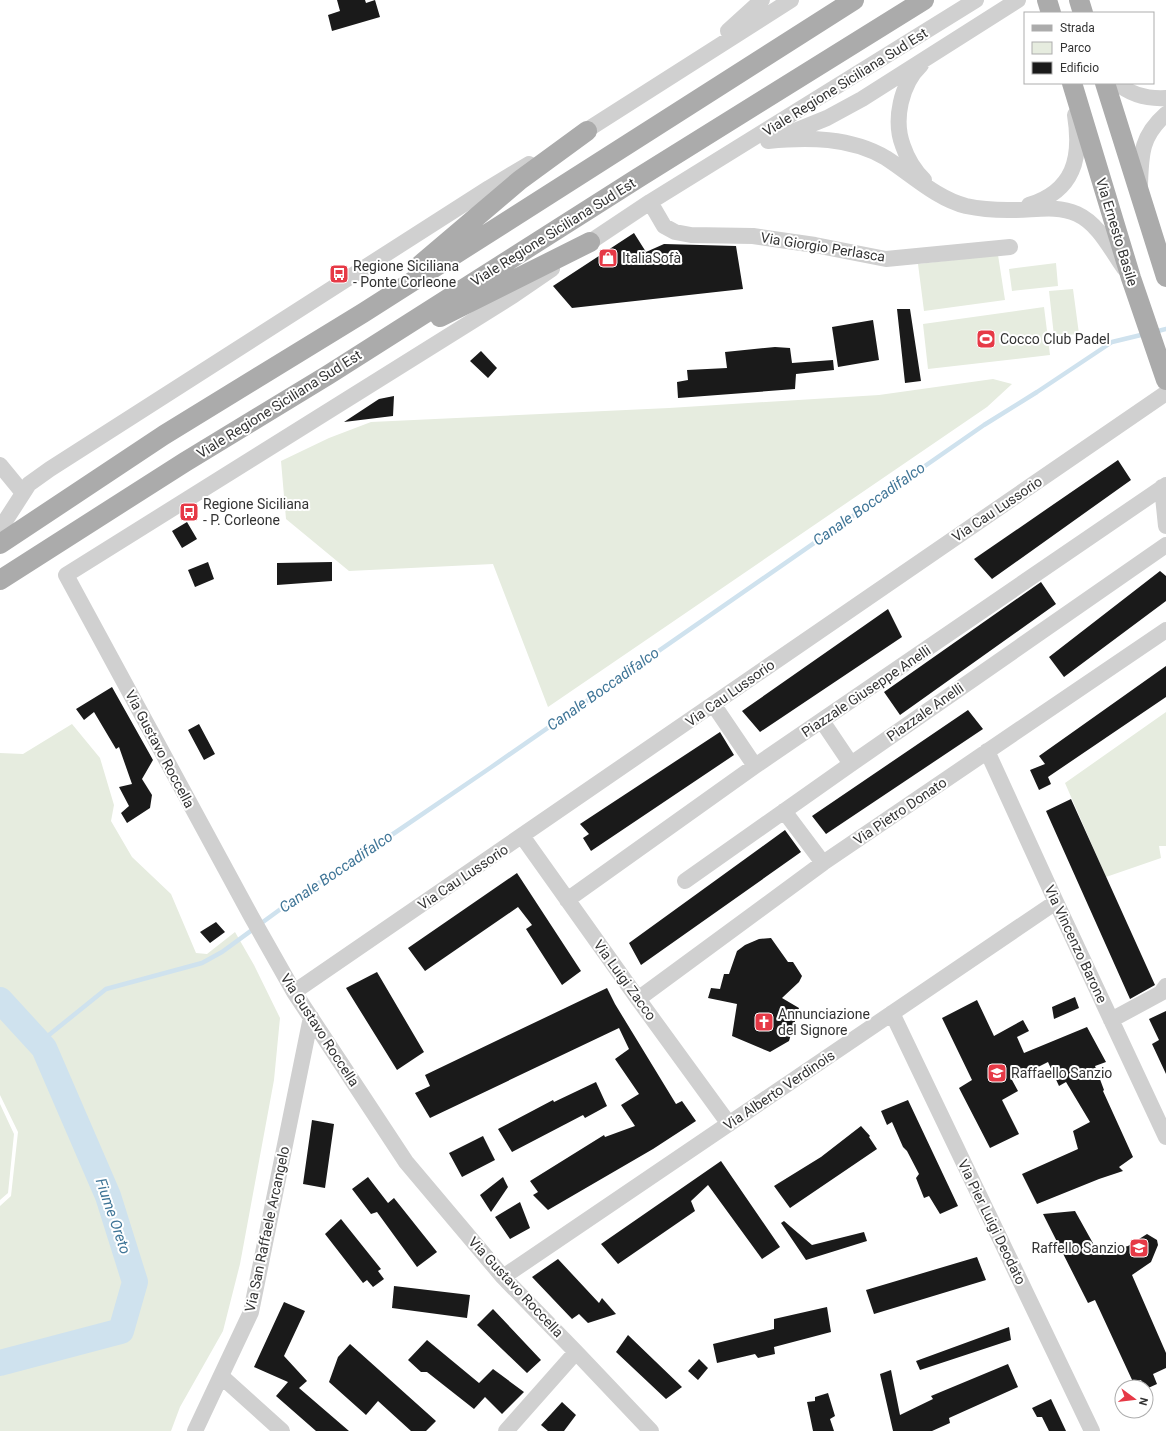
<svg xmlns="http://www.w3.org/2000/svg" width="1166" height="1431" font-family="Roboto,sans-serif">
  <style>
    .green { fill: #e6ecdf }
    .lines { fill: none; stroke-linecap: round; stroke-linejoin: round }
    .stream { stroke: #cfe2ee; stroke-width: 4.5 }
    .river { stroke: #cfe2ee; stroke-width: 26 }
    .building { fill: #1a1a1a }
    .minor { stroke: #d0d0d0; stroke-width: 16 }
    .major { stroke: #ababab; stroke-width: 20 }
    .labels { text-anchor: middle; stroke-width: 4; stroke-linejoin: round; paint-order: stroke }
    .street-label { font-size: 14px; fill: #333; stroke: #fff }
    .poi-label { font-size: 14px; fill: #333; stroke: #fff; text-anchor: start }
    .water-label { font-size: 15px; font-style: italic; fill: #3f7597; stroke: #fff }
  </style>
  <rect width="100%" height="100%" fill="#fff"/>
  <path class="green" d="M998,255l7,45 -81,11 -6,-47z
    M1056,263l2,23 -46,5 -3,-22z
    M1073,289l6,45 -25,2 -5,-45z
    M1044,307l6,48 -122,14 -5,-45z
    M993,379l19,5 -25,23 -439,300 -55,-143 -144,7 -63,-52 -5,-58 48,-23 42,-16 298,-14 210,-13z
    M1166,712v134h-7l2,12 -55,19 -41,-94z
    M72,724l28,34 14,47 -3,16 21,36 39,37 25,59 11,1 28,-22 19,33 26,53 -6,62 -34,184 -17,67 -43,76 -9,24h-171v-225l11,-10 7,-64 -18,-37v-342l23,1z
    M0,1104l14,30 -6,59 -8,7z"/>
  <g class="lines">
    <path class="stream" d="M1154,332l12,-3
      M39,1043l67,-54 96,-26 20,-11 71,-52 103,-68 94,-64 494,-343 53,-33 75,-50 33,-8"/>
    <path class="river" d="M0,1000l44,48 64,148 27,86 -14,49 -121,32"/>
  </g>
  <path class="building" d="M337,0h28l1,3 9,-3 5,17 -48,14 -4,-16 12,-4z
    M634,233l12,19 18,-8 72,2 7,43 -171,19 -19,-22z
    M897,309h13l11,72 -16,2z
    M873,320l6,40 -41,7 -6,-40z
    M775,347l15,1 2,15 41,-3 1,10 -38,4 -1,15 -117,9 -1,-16 11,-2 -1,-10 40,-2 -2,-16z
    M481,351l16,17 -9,10 -18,-17z
    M394,396l-1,20 -49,6 35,-23z
    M1118,460l13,20 -139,99 -18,-20z
    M187,522l10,17 -15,9 -10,-17z
    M208,562l6,17 -19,8 -7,-17z
    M332,562v19l-55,4v-22z
    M1160,571l6,5v25l-102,76 -15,-20z
    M1041,582l15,22 -156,111 -16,-23z
    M888,609l14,28 -142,95 -18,-21z
    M1166,666v31l-118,80 3,7 -12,6 -9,-20 15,-6 -6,-8z
    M112,687l41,73 -11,19 10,16 -2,13 -23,15 -6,-10 8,-7 -10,-19 13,-3 -13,-37 -3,2 -22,-37 -10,8 -8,-11z
    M968,710l15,19 -157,105 -14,-18z
    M199,724l16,30 -11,6 -16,-30z
    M720,732l14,23 -143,96 -8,-13 6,-4 -9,-10z
    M1071,799l84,186 -25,14 -84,-188z
    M785,830l16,22 -160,113 -12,-22z
    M517,873l64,98 -19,14 -36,-56 6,-4 -14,-18 -93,64 -17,-23z
    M216,922l9,10 -15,11 -10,-11z
    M771,938l17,24h5l9,14 -3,6 -17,16 17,10 -10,33 -19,11 -38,-16 5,-32 -29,-6 3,-10 9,1 4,-15h5l8,-23 8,-6 14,-6z
    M377,972l47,80 -27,18 -51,-82z
    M607,988l8,16 61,100 6,-3 14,20 -43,28 -105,61 -15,-15 5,-3 -8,-11 74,-46 1,2 30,-11 -14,-21 18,-11 -24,-35 14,-10 -10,-21 -189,90 -15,-25 15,-7 -5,-11z
    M1075,997l4,11 -25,11 -2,-12z
    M977,1000l17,36 29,-16 6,11 -12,6 7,16 63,-26 19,35 -11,4 9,24 -1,1 30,66 -14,10 4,4 -24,8 -62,25 -15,-30 56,-25 -5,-18 17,-9 -24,-40 -7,4 -11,-24 -36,18 6,11 -16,9 17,34 -29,14 -31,-60 13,-8 -30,-62z
    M1166,1011v63l-14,-30 7,-4 -10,-21z
    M596,1082l11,24 -22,12 -2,-3 -71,37 -14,-23 55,-29 1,2z
    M908,1100l50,106 -18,8 -11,-18 -5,2 -8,-20 3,-4 -12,-23 -4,-4 -11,-25 -5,3 -6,-14z
    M312,1120l22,4 -9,64 -22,-4z
    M861,1126l9,10 -1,1 8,12 -87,59 -16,-22 47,-29z
    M483,1136l12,24 -33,17 -13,-24z
    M721,1161l59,86 -18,12 -54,-74 -17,16 4,10 -77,53 -17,-20z
    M368,1177l20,26 6,-5 43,54 -20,15 -40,-55 -6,2 -19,-25z
    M503,1177l5,10 -17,25 -11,-17z
    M520,1202l10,26 -20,11 -15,-22z
    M1075,1211l24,43 29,-8 19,-12 10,6 1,5 -7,17 -19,13 34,78v15l-13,6 4,10 -11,5 -5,-9 -8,2 -38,-82 -7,3 -45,-89z
    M341,1219l40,50 -3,2 6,8 -11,8 -6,-7 -4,3 -38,-49z
    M784,1221l28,24 52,-13 3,9 -61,19 -25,-37z
    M977,1257l9,23 -112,34 -8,-24z
    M558,1259l41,44 3,-5 14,16 -28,9 -9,-9 -7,5 -40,-42z
    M394,1286l76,9 -3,23 -75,-10z
    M284,1302l21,9 -21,45 23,25 -8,7 50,43h-33l-40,-35 12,-14 -34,-15z
    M827,1307l4,25 -57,15 1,7 -17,4 -3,-4 -38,9 -4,-19 61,-15v-10z
    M493,1309l48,51 -14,13 -50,-48z
    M1009,1327l2,13 -91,30 -4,-9z
    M628,1335l54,52 -16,12 -50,-47z
    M427,1340l52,43 14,-14 31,23 -22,22 -17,-17 -11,12 -47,-37h-6l-13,-12z
    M350,1344l86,77 -10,10h-15l-33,-30 -12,14 -37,-33 9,-25z
    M699,1359l9,9 -10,12 -10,-9z
    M1008,1364l10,23 -69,31 1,5 -18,8h-39l-13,-57 11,-4 9,45 33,-16 -2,-3z
    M828,1393l7,23 -5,3 4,12h-21l-6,-29 8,-1v-4z
    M1051,1399l15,32h-17l-7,-14h-5l-5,-9z
    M562,1402l14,13 -12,16h-16l-7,-6z"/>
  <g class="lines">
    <path class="minor" d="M728,31l34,-31
      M921,65c-20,19 -28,55 -18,81 4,12 11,24 21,34
      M1117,83c14,12 31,16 49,15
      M785,135l42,-17 35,-19 156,-99
      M576,137l215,-137
      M768,141c39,-4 83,-4 118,17 25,16 51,41 80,48 14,3 29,4 42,4 24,1 47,-6 69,4 22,10 34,36 47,54
      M1140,185c1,-31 1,-49 26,-71
      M650,202l14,24 11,6 16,3 62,1 62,9 71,14 124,-12
      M1029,205c45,-14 53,-47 46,-90
      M581,248l69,-46 326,-202
      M552,269l-38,26 -448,280 185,341 43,76 112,170 97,115 73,75 75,79
      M0,465l23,28
      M1162,487l4,39
      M0,529l29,-45 21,-15 439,-281 40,-24
      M713,704l42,62
      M822,721l29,43
      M987,751l69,151 110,235
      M784,811l39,52
      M522,836l116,163 91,125
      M685,881l166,-117 315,-219
      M567,900l188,-134 411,-281
      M294,992l872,-599
      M638,999l185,-136 343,-233
      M892,1013l200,418
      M1111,1020l50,-27 5,-7
      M503,1277l553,-375
      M221,1376l61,55
      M195,1431l56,-119 60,-295
      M506,1431l70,-79"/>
    <path class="major" d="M1047,0l4,13
      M1079,0l4,13
      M1072,83l59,195 35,102
      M1105,83l61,194
      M420,265l100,-85 67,-49
      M440,317l150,-75
      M0,544l164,-109 199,-122 491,-313
      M0,580l185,-118 143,-87 310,-197 286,-178"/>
  </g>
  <defs>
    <symbol id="shop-square" viewBox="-11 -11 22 22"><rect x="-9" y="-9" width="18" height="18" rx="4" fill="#e63946" stroke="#fff"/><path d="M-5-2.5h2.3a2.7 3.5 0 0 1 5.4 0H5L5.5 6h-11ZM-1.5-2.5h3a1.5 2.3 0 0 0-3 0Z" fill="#fff"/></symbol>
    <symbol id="bus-square" viewBox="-11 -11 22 22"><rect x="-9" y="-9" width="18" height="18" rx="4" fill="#e63946" stroke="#fff"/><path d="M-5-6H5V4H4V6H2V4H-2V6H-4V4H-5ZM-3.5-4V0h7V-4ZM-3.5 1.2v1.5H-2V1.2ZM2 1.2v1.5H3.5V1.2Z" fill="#fff"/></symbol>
    <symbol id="stadium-square" viewBox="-11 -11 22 22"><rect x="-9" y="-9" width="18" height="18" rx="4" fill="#e63946" stroke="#fff"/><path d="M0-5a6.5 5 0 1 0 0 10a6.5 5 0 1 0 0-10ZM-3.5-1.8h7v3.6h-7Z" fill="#fff"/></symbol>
    <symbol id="church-square" viewBox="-11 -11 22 22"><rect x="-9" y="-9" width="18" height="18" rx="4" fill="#e63946" stroke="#fff"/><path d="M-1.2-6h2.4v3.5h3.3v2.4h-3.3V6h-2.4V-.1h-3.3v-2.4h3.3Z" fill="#fff"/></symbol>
    <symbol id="school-square" viewBox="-11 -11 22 22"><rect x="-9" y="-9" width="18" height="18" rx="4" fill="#e63946" stroke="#fff"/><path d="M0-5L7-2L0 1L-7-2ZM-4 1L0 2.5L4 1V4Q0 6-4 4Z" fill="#fff"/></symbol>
  </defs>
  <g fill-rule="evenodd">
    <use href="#shop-square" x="597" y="247" width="22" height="22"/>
    <use href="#bus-square" x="328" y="263" width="22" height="22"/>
    <use href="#stadium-square" x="975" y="328" width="22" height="22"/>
    <use href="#bus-square" x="178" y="501" width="22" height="22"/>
    <use href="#church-square" x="753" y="1011" width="22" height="22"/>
    <use href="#school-square" x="986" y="1062" width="22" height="22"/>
    <use href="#school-square" x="1128" y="1237" width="22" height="22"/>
  </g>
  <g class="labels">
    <g class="street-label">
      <text transform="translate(845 82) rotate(-32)" y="5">Viale Regione Siciliana Sud Est</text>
      <text transform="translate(553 232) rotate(-32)" y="5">Viale Regione Siciliana Sud Est</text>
      <text transform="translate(1117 232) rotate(73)" y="5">Via Ernesto Basile</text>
      <text transform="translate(823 247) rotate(9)" y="5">Via Giorgio Perlasca</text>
      <text transform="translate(279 404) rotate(-32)" y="5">Viale Regione Siciliana Sud Est</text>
      <text transform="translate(997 509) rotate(-34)" y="5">Via Cau Lussorio</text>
      <text transform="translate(866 691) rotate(-34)" y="5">Piazzale Giuseppe Anelli</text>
      <text transform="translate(730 693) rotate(-35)" y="5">Via Cau Lussorio</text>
      <text transform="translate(925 712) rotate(-35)" y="5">Piazzale Anelli</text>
      <text transform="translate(160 749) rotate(62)" y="5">Via Gustavo Roccella</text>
      <text transform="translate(900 811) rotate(-34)" y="5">Via Pietro Donato</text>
      <text transform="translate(463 877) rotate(-34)" y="5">Via Cau Lussorio</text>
      <text transform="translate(1076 944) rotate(65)" y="5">Via Vincenzo Barone</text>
      <text transform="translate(625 980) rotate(54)" y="5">Via Luigi Zacco</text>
      <text transform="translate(320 1030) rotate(57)" y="5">Via Gustavo Roccella</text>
      <text transform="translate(779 1090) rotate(-34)" y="5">Via Alberto Verdinois</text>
      <text transform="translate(992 1222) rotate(64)" y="5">Via Pier Luigi Deodato</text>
      <text transform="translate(267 1229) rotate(-78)" y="5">Via San Raffaele Arcangelo</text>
      <text transform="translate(516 1287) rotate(47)" y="5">Via Gustavo Roccella</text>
    </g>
    <g class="poi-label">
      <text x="622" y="263">ItaliaSofà</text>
      <text x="353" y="271">Regione Siciliana<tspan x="353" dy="16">- Ponte Corleone</tspan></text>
      <text x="1000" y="344">Cocco Club Padel</text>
      <text x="203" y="509">Regione Siciliana<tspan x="203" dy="16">- P. Corleone</tspan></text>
      <text x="778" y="1019">Annunciazione<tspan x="778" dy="16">del Signore</tspan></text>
      <text x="1011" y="1078">Raffaello Sanzio</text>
      <text x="1125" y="1253" text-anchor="end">Raffello Sanzio</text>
    </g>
    <g class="water-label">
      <text transform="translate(869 504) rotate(-35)" y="5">Canale Boccadifalco</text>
      <text transform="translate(603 689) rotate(-35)" y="5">Canale Boccadifalco</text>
      <text transform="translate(336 872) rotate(-34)" y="5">Canale Boccadifalco</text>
      <text transform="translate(113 1216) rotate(71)" y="5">Fiume Oreto</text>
    </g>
  </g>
  <rect x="1024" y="12" width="130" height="72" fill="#ffffff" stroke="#adadad"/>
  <rect x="1032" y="25" width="20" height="6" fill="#ababab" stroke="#adadad"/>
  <text x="1060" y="32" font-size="12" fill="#333333">Strada</text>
  <rect x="1032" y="42" width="20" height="12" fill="#e6ecdf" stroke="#adadad"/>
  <text x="1060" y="52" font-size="12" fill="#333333">Parco</text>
  <rect x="1032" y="62" width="20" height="12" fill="#1a1a1a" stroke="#adadad"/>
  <text x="1060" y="72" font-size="12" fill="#333333">Edificio</text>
  <g transform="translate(1134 1399) rotate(105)"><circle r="19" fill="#ffffff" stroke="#adadad"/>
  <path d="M0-3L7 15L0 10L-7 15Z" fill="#e63946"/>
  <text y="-6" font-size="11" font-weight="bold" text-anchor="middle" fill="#333333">N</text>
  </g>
</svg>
